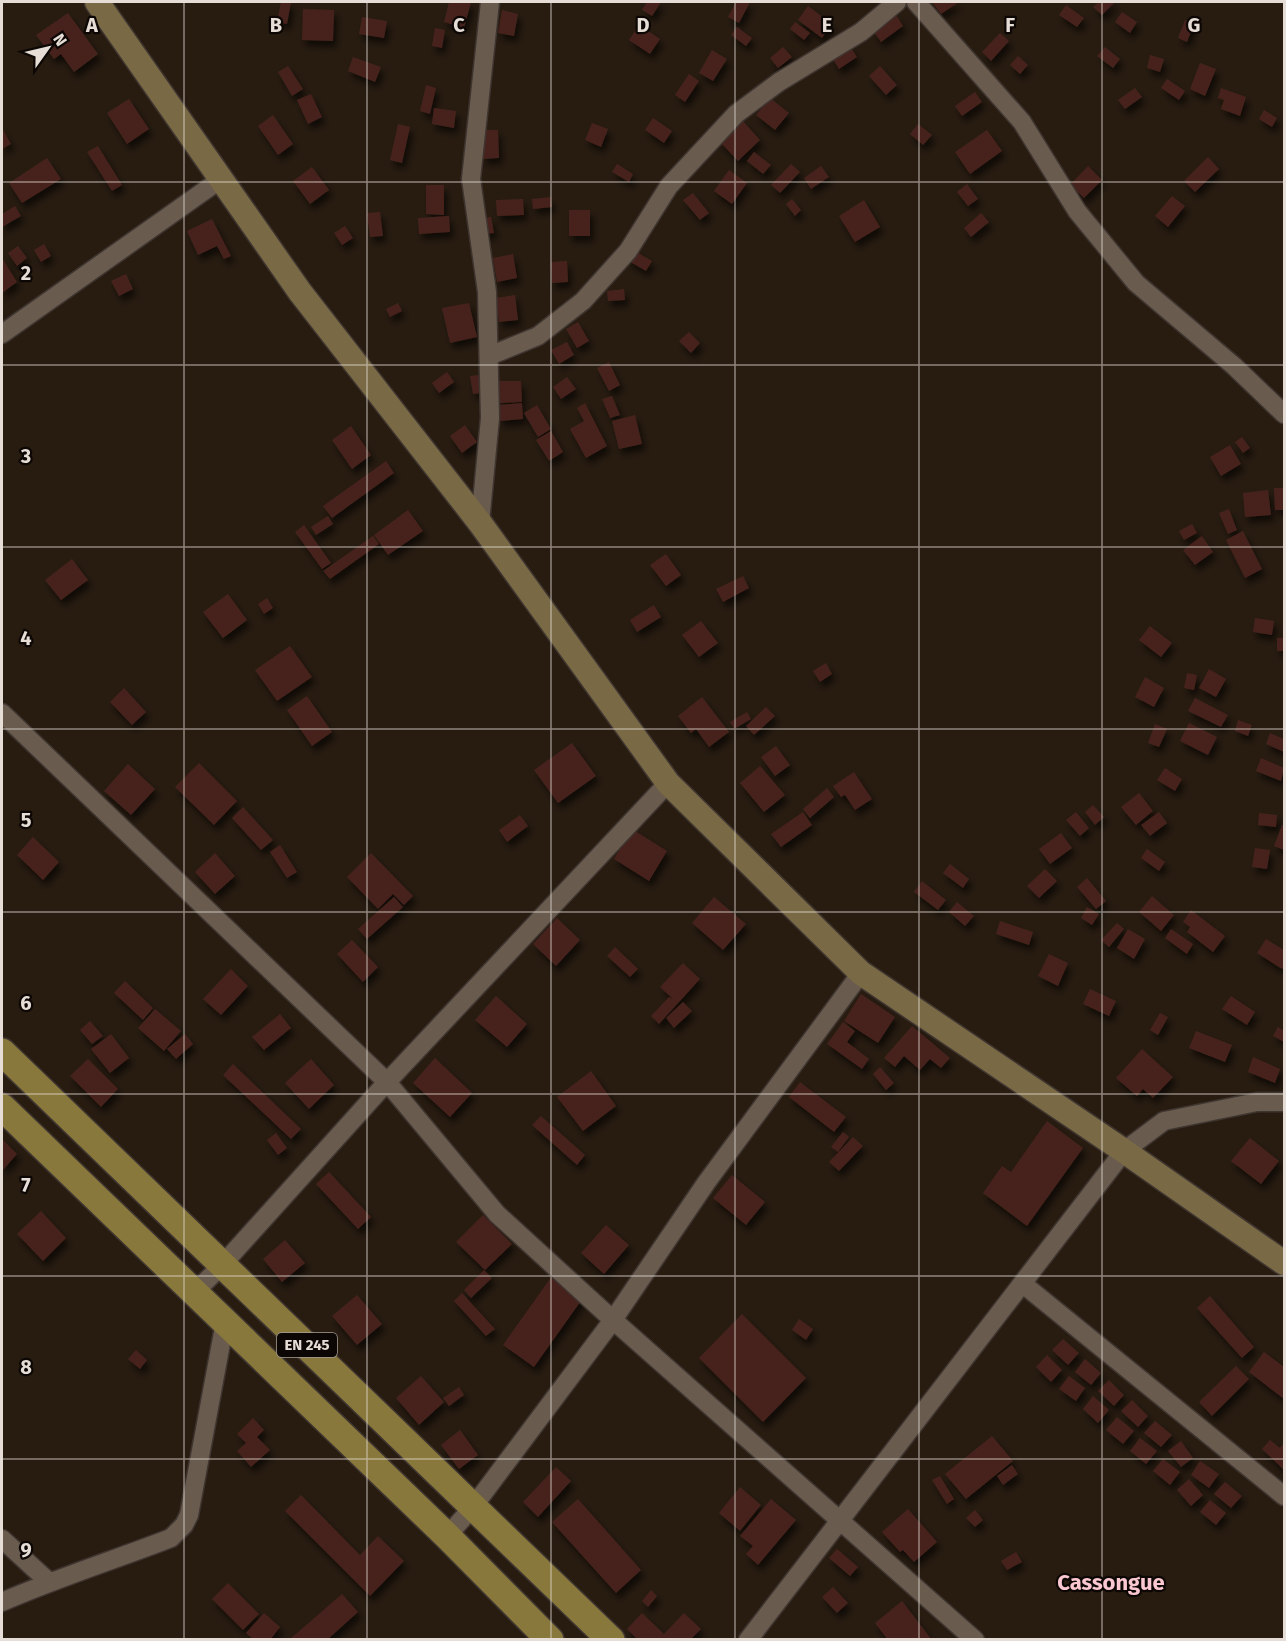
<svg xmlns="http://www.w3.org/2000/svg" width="1286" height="1641" font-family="'Fira Sans',sans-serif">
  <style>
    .building { fill: #46241c; filter: url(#shadow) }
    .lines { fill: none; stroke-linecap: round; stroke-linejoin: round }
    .street-casing { stroke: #3f3530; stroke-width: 21 }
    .secondary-casing { stroke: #3f3530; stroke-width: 27 }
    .primary-casing { stroke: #3f3530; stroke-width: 30 }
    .street { stroke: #695b4e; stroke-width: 18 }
    .secondary { stroke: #796a45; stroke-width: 24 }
    .primary { stroke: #89783b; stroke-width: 27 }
    .grid { fill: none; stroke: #e6ddd6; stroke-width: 1.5; stroke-opacity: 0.55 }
    .labels { text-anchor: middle; stroke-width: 4.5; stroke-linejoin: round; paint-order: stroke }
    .shield { fill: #0c0704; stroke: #a59d97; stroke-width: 1.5 }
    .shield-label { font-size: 15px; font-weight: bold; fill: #e6ddd6 }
    .district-label { font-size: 22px; font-weight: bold; fill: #fbc7d0; stroke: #0c0704 }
    .grid-label { font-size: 20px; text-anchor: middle; font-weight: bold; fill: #e6ddd6; stroke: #0c0704; stroke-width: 4.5; stroke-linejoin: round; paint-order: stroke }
  </style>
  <defs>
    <filter id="shadow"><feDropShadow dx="3.5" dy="6" stdDeviation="3" flood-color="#0009"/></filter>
  </defs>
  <rect width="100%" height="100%" fill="#281c11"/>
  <path class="building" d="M281,2h10l-4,22 -10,-2z
    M449,2h22l-7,26 -20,-6z
    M647,2h14l-9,14 -10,-6z
    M736,2h14l-11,21 -11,-6z
    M936,2h23l-18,12 -8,-11z
    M1099,2h16l-13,13 -9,-8z
    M1066,5l18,13 -7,9 -18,-12z
    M808,6l24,18 -10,14 -24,-18z
    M303,9l31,1 -1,31 -31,-1z
    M502,10l16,4 -4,22 -16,-3z
    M1122,12l15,10 -7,11 -15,-11z
    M68,13l30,41 -24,18 -13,-18 -7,5 -18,-24z
    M896,15l7,11 -22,16 -8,-11z
    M362,17l25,4 -3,17 -25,-4z
    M1185,20l9,4 -7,18 -9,-4z
    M795,22l15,11 -6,7 -14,-11z
    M639,25l21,14 -10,15 -21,-14z
    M737,27l15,11 -6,8 -15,-11z
    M435,28l10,2 -3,18 -10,-2z
    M1000,33l9,8 -18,20 -9,-9z
    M849,45l8,12 -18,12 -8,-13z
    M783,47l9,10 -14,11 -8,-10z
    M1105,47l15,12 -7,9 -16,-12z
    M712,50l15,9 -14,22 -14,-8z
    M1150,55l14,4 -4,13 -13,-4z
    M1018,56l10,9 -8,9 -10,-9z
    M353,57l28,10 -6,15 -27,-11z
    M1200,63l16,6 -11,27 -15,-7z
    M288,66l15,23 -11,7 -14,-24z
    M880,66l17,19 -11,10 -17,-19z
    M689,74l10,7 -14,21 -10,-7z
    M1167,79l18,12 -6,9 -18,-12z
    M426,85l10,3 -6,26 -10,-3z
    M1135,88l7,9 -17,12 -7,-9z
    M1221,88l25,9 -6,19 -19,-7 3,-9 -6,-2z
    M975,92l7,10 -20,14 -7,-10z
    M311,94l11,23 -14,7 -11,-24z
    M770,98l19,15 -14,17 -19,-15z
    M129,99l20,30 -22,15 -20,-31z
    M434,108l22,3 -2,17 -22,-4z
    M1264,110l13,8 -5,9 -13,-8z
    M273,115l20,29 -15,11 -20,-29z
    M653,118l19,13 -8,12 -19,-13z
    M742,120l18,20 -22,21 -19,-20z
    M592,123l16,6 -7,18 -16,-7z
    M398,124l12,3 -8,36 -12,-3z
    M918,124l14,11 -9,10 -13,-11z
    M2,128l9,16 -9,5z
    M482,130h16l1,28 -16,1z
    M987,130l15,21 -32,23 -15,-22z
    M98,146l24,39 -10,6 -25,-39z
    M754,152l17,13 -8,9 -16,-13z
    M1208,157l11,12 -24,23 -11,-11z
    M47,158l14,21 -39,24 -13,-20z
    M617,164l16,10 -4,8 -17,-10z
    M791,164l9,8 -20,21 -9,-8z
    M821,166l8,11 -18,12 -7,-11z
    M1088,166l14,14 -18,18 -14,-13z
    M312,167l17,23 -19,14 -17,-23z
    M729,170l18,13 -15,21 -18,-13z
    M967,184l11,15 -10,7 -11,-14z
    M426,185h18v30l-18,-1z
    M693,193l16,20 -9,7 -17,-20z
    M1172,196l13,10 -17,21 -13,-11z
    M551,197l1,10 -19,2 -1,-10z
    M523,199l1,16 -27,1 -1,-16z
    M792,199l9,11 -6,6 -9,-12z
    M864,200l16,27 -25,15 -16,-26z
    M15,206l6,10 -19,11v-13z
    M569,210h21v26h-21z
    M380,212l3,24 -13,1 -3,-24z
    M981,213l8,9 -18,15 -7,-9z
    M449,216l1,16 -31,2 -1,-16z
    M491,217l3,16 -10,1 -3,-16z
    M212,219l19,37 -7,3 -7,-13 -19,9 -11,-24z
    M345,226l8,12 -11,7 -8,-12z
    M44,244l7,12 -10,6 -7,-12z
    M18,246l9,12 -10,8 -9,-13z
    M633,250l19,11 -6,10 -19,-11z
    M513,254l4,24 -20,4 -4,-24z
    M2,258l15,24 -15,11z
    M567,261l1,21 -16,1 -1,-21z
    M126,274l7,15 -14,7 -8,-15z
    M624,289l1,11 -17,1 -1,-10z
    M515,295l3,25 -19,2 -3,-24z
    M398,303l4,8 -12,6 -4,-8z
    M469,303l8,34 -27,6 -8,-35z
    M578,322l11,19 -12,7 -11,-19z
    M689,332l11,11 -9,10 -12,-12z
    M567,342l7,13 -15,9 -8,-14z
    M609,362l11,23 -11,6 -12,-23z
    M447,372l7,10 -15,11 -7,-10z
    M479,375l2,18 -8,1 -3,-18z
    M567,377l9,12 -15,10 -8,-12z
    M498,381h23l1,21 -23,1z
    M612,396l8,19 -10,3 -8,-19z
    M522,403l1,16 -23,2 -2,-16z
    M585,403l22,43 -21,12 -16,-29 14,-8 -7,-13z
    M537,405l14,24 -13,8 -14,-24z
    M635,415l7,29 -23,5 -7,-28z
    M465,425l12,17 -15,11 -12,-17z
    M351,426l20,29 -19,14 -20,-29z
    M551,431l12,21 -14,9 -13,-21z
    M1242,437l8,11 -7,5 -8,-11z
    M1230,445l11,19 -20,12 -11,-19z
    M386,461l8,12 -62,45 -9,-12z
    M1274,488h10v22h-9z
    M1268,490l3,25 -26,2 -2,-24z
    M1229,509l8,21 -9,4 -9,-21z
    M408,510l15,21 -35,24 -14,-20z
    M328,516l5,8 -17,11 -5,-8z
    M1192,524l5,9 -13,7 -5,-9z
    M304,525l27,38 -9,6 -27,-37z
    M1243,531l19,38 -17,9 -19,-38z
    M373,536l6,8 -49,35 -7,-8z
    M1202,536l11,16 -18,13 -12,-15z
    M666,554l15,21 -15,11 -16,-21z
    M72,559l16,21 -27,20 -16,-20z
    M743,576l6,12 -26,14 -7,-13z
    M228,594l19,26 -24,18 -20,-26z
    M267,598l6,10 -9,6 -6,-10z
    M654,605l7,12 -24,15 -7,-12z
    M1255,618l19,3 -2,14 -19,-3z
    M701,621l17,22 -19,14 -17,-22z
    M1150,626l22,17 -11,14 -22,-17z
    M1277,638h7v13h-7z
    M290,646l22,31 -35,24 -22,-31z
    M826,663l6,11 -12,8 -7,-11z
    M1209,669l17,10 -10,18 -17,-9z
    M1187,673l10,2 -3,15 -10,-2z
    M1145,677l19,11 -10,19 -19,-10z
    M124,688l22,24 -14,13 -22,-23z
    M307,696l25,36 -20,14 -25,-36z
    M702,697l27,35 -20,15 -13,-18 -5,4 -13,-17z
    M1195,698l33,17 -7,12 -33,-16z
    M766,707l9,9 -21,19 -8,-9z
    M747,712l4,7 -17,10 -4,-7z
    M1238,720l14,5 -4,11 -13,-5z
    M1189,723l28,14 -9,18 -28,-14z
    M1155,724l12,5 -8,18 -11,-4z
    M1270,733l14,6v13l-18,-8z
    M572,743l24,33 -38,27 -24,-33z
    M776,746l14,19 -15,11 -14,-19z
    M1261,758l23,10 -3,13 -25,-10z
    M199,763l38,38 -23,24 -39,-38z
    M128,764l27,25 -24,26 -27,-24z
    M760,766l25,29 -21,17 -24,-29z
    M1165,768l17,11 -7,12 -18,-11z
    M854,772l18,27 -17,11 -10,-15 -4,2 -8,-11z
    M827,788l7,9 -24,21 -7,-9z
    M1139,793l14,18 -17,14 -15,-18z
    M1093,805l11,12 -9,8 -10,-13z
    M243,807l30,33 -12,10 -29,-32z
    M803,812l9,13 -31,22 -10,-13z
    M1076,812l13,16 -9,8 -14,-16z
    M1159,812l8,11 -17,13 -9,-11z
    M1259,813l18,2 -1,12 -18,-2z
    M520,815l8,11 -21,16 -8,-12z
    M1282,825l2,1v24l-10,-4z
    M632,829l35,22 -18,30 -35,-22z
    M1061,833l11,15 -22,16 -11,-15z
    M33,837l26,25 -16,18 -26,-25z
    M280,845l17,27 -10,6 -17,-26z
    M1255,848l15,2 -3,19 -15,-2z
    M1147,849l18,13 -6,9 -18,-13z
    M215,853l20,23 -20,18 -20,-22z
    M371,853l42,43 -9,9 -11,-11 -15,15 -31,-32z
    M950,864l19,15 -6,9 -20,-15z
    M1045,869l12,12 -18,17 -12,-12z
    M1087,878l19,23 -10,8 -19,-22z
    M922,881l24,19 -8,10 -24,-18z
    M1152,896l22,19 -13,16 -22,-19z
    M394,897l9,10 -36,32 -9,-10z
    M714,897l32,27 -23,26 -31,-27z
    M957,902l17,14 -9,10 -16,-14z
    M1087,907l12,7 -7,11 -11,-7z
    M1191,910l34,26 -12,16 -26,-20 3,-5 -7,-5z
    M557,918l23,22 -24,26 -23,-22z
    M1000,921l33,11 -4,13 -33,-11z
    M1117,923l7,6 -15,18 -8,-7z
    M1128,929l17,10 -11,20 -17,-11z
    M1171,929l22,15 -6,10 -22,-16z
    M1266,939l18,11v15l-2,4 -25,-16z
    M352,940l26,27 -15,15 -26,-28z
    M615,947l23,22 -8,8 -23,-21z
    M1049,954l19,9 -10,23 -20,-10z
    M683,963l17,16 -41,45 -8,-8 18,-19 5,3 -14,-13z
    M231,969l17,17 -27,29 -18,-16z
    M125,981l28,27 -10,12 -29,-27z
    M1090,989l26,12 -7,15 -26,-12z
    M861,994l34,23 -17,26 -34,-22z
    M496,996l31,28 -20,23 -32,-27z
    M1231,996l24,16 -8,13 -25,-16z
    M683,1002l9,9 -18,17 -8,-10z
    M155,1009l26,22 -17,20 -26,-23z
    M1160,1013l8,4 -10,18 -8,-5z
    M280,1014l11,14 -27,22 -12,-13z
    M90,1021l13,15 -11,8 -12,-14z
    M843,1022l12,9 -8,11 22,17 -7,10 -35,-25z
    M912,1026l38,32 -9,10 -11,-9 -10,11 -16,-14 -9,11 -11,-9z
    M1278,1027l6,4v11l-11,-6z
    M1196,1031l36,14 -7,17 -36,-14z
    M111,1034l18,24 -19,15 -19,-24z
    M185,1034l8,10 -17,15 -9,-10z
    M1142,1049l31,28 -20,21 -10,-9 -6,7 -21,-18z
    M1253,1057l27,12 -5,14 -27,-11z
    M435,1058l37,35 -22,24 -37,-34z
    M88,1059l30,30 -17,18 -31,-31z
    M311,1059l23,26 -25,24 -24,-26z
    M233,1064l68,65 -10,10 -68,-64z
    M880,1067l14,16 -8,7 -13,-16z
    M591,1071l25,35 -33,25 -26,-34z
    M800,1082l46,35 -12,15 -45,-35z
    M541,1116l44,39 -8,10 -45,-40z
    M1047,1121l36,27 -56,78 -44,-33 19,-27 9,6z
    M843,1132l6,5 -11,15 -7,-5z
    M276,1133l11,15 -9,7 -11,-15z
    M853,1137l10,9 -24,25 -10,-9z
    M1250,1138l29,23 -18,23 -30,-23z
    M2,1139l15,15 -15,17z
    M329,1172l42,45 -13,12 -42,-45z
    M732,1175l33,27 -19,23 -33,-27z
    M41,1211l25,27 -23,23 -26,-27z
    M483,1215l29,29 -27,26 -29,-28z
    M606,1225l23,20 -25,29 -23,-21z
    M285,1240l20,23 -23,19 -19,-23z
    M484,1270l8,8 -21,20 -7,-8z
    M552,1276l31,22 -49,69 -31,-22z
    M462,1293l33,36 -9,7 -32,-35z
    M357,1295l25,29 -25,21 -25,-29z
    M1210,1296l44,51 -12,11 -45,-50z
    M742,1314l64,64 -43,44 -64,-64z
    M799,1319l14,10 -7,11 -14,-10z
    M1063,1339l16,14 -11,12 -16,-15z
    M136,1350l11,10 -7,9 -12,-10z
    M1264,1352l20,15v32l-35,-27z
    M1047,1355l15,15 -11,12 -15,-15z
    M1085,1359l16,14 -10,12 -16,-13z
    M1236,1366l13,13 -37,37 -13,-14z
    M421,1376l23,26 -25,23 -23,-27z
    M1069,1376l16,12 -9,13 -17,-12z
    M1109,1380l15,15 -10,11 -16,-15z
    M459,1387l5,8 -15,11 -6,-8z
    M1093,1396l16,14 -11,13 -15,-14z
    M1132,1400l16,16 -10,11 -17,-16z
    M1117,1417l17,14 -11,13 -17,-14z
    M253,1418l11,12 -7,7 13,13 -19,17 -14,-16 9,-8 -9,-9z
    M1155,1421l17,14 -11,12 -17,-14z
    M460,1430l18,25 -19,14 -18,-24z
    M992,1436l21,25 -47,38 -21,-25z
    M1140,1438l17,13 -11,13 -16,-13z
    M1270,1440l10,8 4,-5v27l-22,-21z
    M1181,1441l12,17 -12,9 -13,-16z
    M1163,1459l17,13 -10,13 -17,-14z
    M1200,1461l19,13 -10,14 -18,-13z
    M1012,1465l6,9 -15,11 -6,-9z
    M556,1467l15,14 -33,36 -15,-15z
    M940,1476l14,23 -7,5 -15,-24z
    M1189,1479l14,16 -12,11 -14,-16z
    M1225,1482l17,14 -11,12 -17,-14z
    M740,1487l21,18 -21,26 -21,-18z
    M301,1495l59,60 18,-19 26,25 -34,35 -85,-85z
    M578,1499l63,71 -25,23 -64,-71z
    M771,1499l25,21 -38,45 -12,-11 7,-8 -13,-10z
    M1210,1500l16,13 -10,12 -16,-13z
    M908,1509l29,33 -23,20 -11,-12 -3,2 -18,-20z
    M975,1510l8,10 -8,7 -9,-9z
    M837,1549l21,18 -8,9 -21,-18z
    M1016,1552l6,10 -15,8 -6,-9z
    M228,1583l31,31 -16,16 -31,-31z
    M833,1587l15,16 -11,10 -15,-16z
    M651,1590l6,6 -9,11 -6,-6z
    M342,1594l16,18 -31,28h-38z
    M902,1601l30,39h-44l-13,-17z
    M264,1613l16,14 -10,13h-16l-8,-7z
    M642,1613l22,21 20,-21 17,16 -11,11h-52l-11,-11z"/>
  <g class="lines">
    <defs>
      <path id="street" d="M916,2l106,120 55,89 59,72 98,83 50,48
        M2,334l219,-155
        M489,356l49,-20 45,-35 45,-50 41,-65 67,-72 43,-32 82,-50 36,-30
        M480,523l10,-105 -3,-126 -16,-113 19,-177
        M2,713l385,369 110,132 116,106 362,320
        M1023,1284l261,212
        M195,1292l28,-28 164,-182 281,-299
        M447,1536l26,-29 140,-187 93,-137 155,-210
        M2,1539l47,43
        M2,1602c55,-24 112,-42 169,-64l13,-13 5,-10 36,-193
        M748,1640l376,-489 40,-30 93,-19h27"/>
      <path id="secondary" d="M97,2l203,290 180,231 188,260 193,190 263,178 160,112"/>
      <path id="primary" d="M2,1052l609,588
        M2,1107l445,429 103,104"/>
    </defs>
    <use href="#street" class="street-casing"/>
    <use href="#secondary" class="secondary-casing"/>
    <use href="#primary" class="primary-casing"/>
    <use href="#street" class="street"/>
    <use href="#secondary" class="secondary"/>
    <use href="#primary" class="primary"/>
  </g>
  <path class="grid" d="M184,2v1638M367,2v1638M551,2v1638M735,2v1638M919,2v1638M1102,2v1638M2,182h1282M2,365h1282M2,547h1282M2,729h1282M2,912h1282M2,1094h1282M2,1276h1282M2,1459h1282"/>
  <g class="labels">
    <rect class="shield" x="277" y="1333" width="60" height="24" rx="4.5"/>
    <g class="shield-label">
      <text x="307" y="1350">EN 245</text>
    </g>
    <g class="district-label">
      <text x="1111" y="1590">Cassongue</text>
    </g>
  </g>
  <g class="grid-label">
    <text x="92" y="32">A</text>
    <text x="276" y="32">B</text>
    <text x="459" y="32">C</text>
    <text x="643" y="32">D</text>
    <text x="827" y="32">E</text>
    <text x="1010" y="32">F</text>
    <text x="1194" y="32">G</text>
    <text x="26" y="280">2</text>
    <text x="26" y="463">3</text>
    <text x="26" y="645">4</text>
    <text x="26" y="827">5</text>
    <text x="26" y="1010">6</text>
    <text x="26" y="1192">7</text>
    <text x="26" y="1374">8</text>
    <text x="26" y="1557">9</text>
  </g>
  <rect width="1286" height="1641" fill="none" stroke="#e6ddd6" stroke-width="6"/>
  <g transform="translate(48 48) rotate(56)" stroke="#0c0704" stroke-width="4.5" paint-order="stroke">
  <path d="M0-4.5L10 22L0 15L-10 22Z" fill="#e6ddd6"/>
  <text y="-9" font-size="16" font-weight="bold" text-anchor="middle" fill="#e6ddd6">N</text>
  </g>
</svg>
